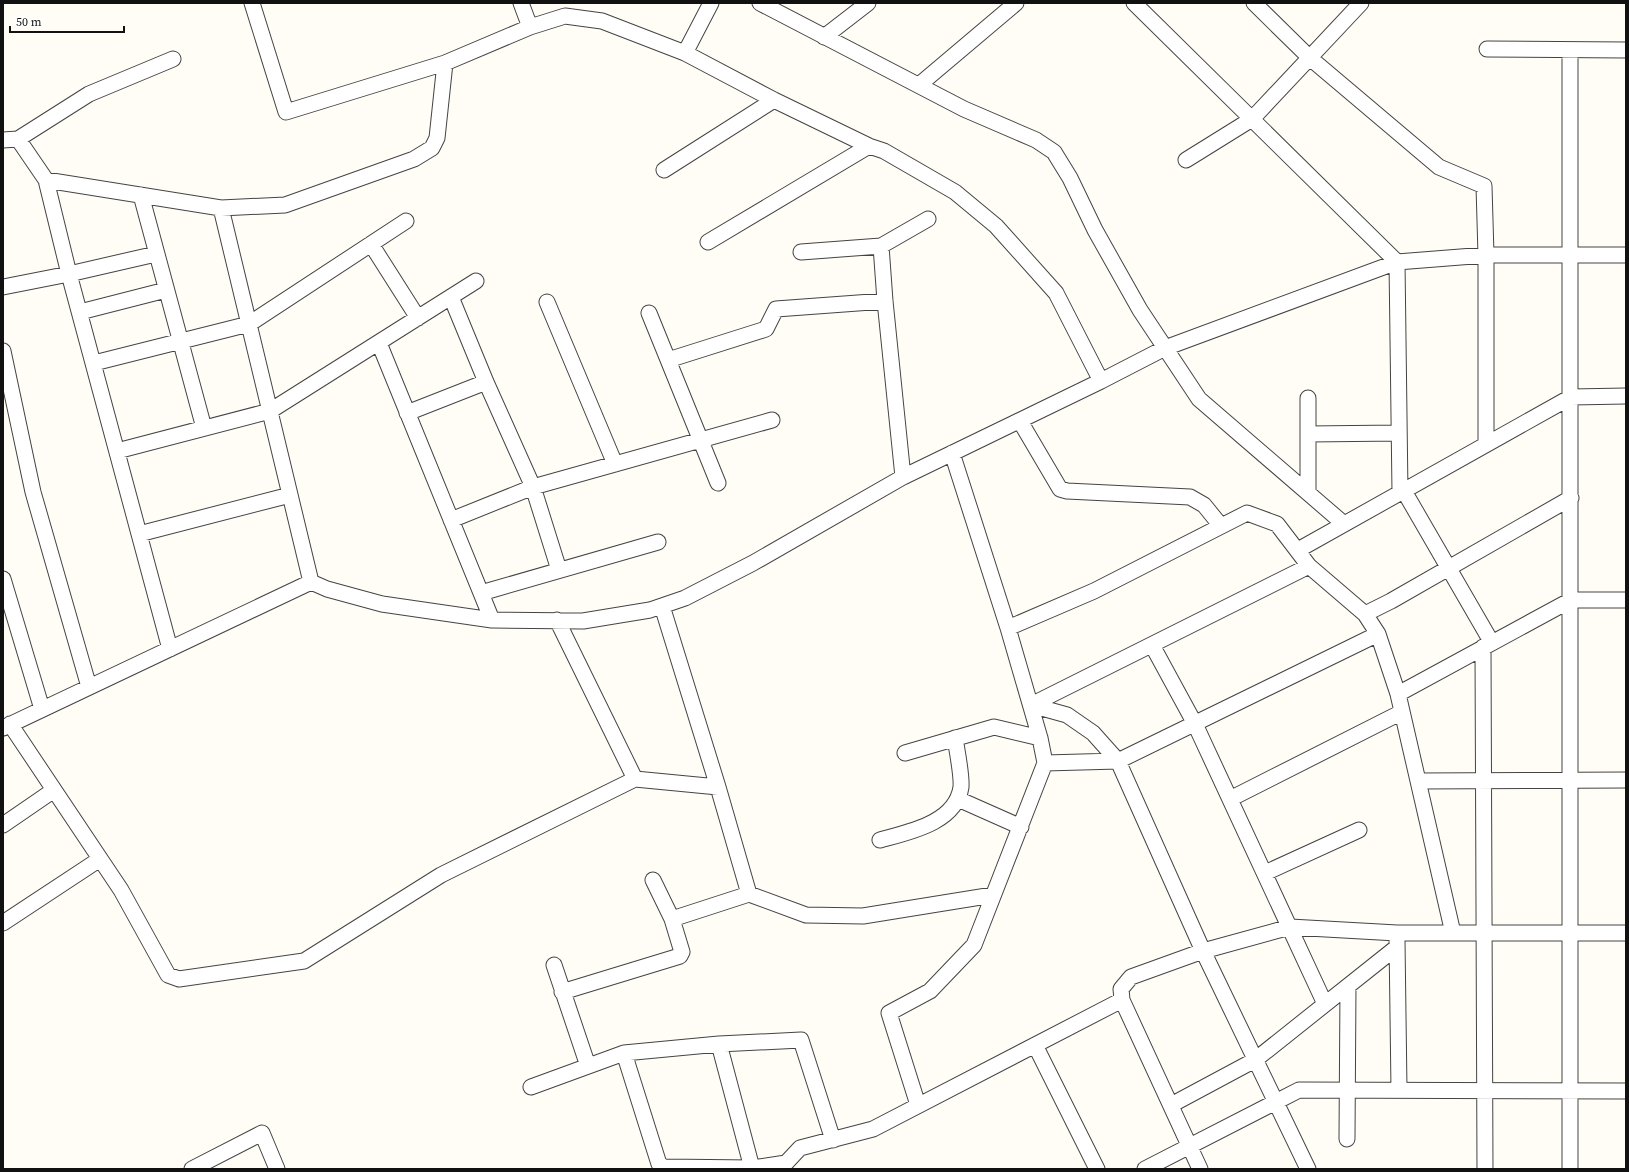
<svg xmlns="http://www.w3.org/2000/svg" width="1629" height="1172" font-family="'Source Serif 4',serif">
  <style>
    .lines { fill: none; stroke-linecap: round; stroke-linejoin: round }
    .minor-casing { stroke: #444; stroke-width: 17 }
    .minor { stroke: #fff; stroke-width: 15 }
  </style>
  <rect width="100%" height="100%" fill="#fffdf5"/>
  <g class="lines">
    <defs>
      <path id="minor" d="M252,3l34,109 159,-49 85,-36 35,-11 37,5 83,32 89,47 95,46 15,5 71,41 41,34 60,67 45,88
        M521,3l9,24
        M760,3l204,106 72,31 18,12 16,26 25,52 45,80 59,89 145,125
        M1134,3l263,259 3,231
        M1254,3l56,55 129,109 45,19 2,69v189
        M824,37l44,-34
        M1487,49l139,1
        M685,53l26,-50
        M919,85l97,-82
        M18,139l28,41 23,94 101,375
        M3,140l15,-1 71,-45 84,-35
        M1186,160l66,-41 109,-116
        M664,170l110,-70
        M46,180l175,28 64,-3 129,-46 18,-11 5,-10 8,-75
        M141,195l63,233
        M221,208l90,374
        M708,242l161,-96
        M371,244l47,74
        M881,246l4,55 18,176
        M801,252l80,-6 47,-27
        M3,287l66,-13 87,-20
        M451,297l35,85 47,105 26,83
        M547,302l68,162
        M80,312l86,-22
        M649,313l69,170
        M379,343l113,277
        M3,351l30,141 56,195
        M668,360l98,-31 10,-20 109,-8
        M94,363l155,-39 157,-103
        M407,413l79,-31
        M1020,421l40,68 7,2 123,6 14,8 17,21
        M1308,434l91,-1
        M117,451l153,-40 206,-130
        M1404,491l88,152
        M1308,493v-95
        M451,520l82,-33 239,-67
        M139,534l151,-39
        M1298,550l273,-153 55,-1
        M3,579l39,130
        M481,593l177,-51
        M662,606l56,181 31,107
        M1365,614l26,-13 180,-103
        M557,620l78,159
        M1008,628l86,-37 153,-78 30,11 32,42 56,48 13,20 20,60 55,239
        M1152,645l43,79 130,280
        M1483,647l2,522
        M1398,694l173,-94h55
        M10,724l111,166 47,85 11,4 125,-18 137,-86 194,-96 83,8
        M3,728l308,-146 16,7 55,15 110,16 91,1 67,-11 35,-12 68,-35 150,-86 198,-96 64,-33 232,-86 89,-7h140
        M905,753l89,-26 46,11
        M1045,763l73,-2 260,-127
        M1418,781l208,-1
        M958,799l63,28
        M1230,799l172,-87
        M3,825l51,-35
        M880,840c29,-8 76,-17 81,-53 1,-12 -4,-36 -6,-49
        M1265,873l94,-43
        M672,919l77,-25 57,21 57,1 130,-21
        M3,923l97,-64
        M1397,940l2,150
        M554,965l34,101
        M562,992l118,-36 2,-4 -10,-33 -19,-39
        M719,1044l33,124
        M1035,1045l62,124
        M624,1053l35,111 5,3 88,1 34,-5 14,-15 73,-19 249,-129
        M531,1087l93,-34 95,-9 82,-4 32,100
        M918,1105l-29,-92 41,-22 44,-46 71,-182 -5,-25 -32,-110 -56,-175
        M1171,1105l84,-45 142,-113
        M1347,1139l1,-153
        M192,1169l70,-36 15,36
        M1145,1169l154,-79 327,1
        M1200,1169l-78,-169 -1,-11 10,-12 72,-26 87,-24 107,6h229
        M1308,1169l-105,-218 -85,-190 -25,-28 -26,-18 -36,-10 278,-139
        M1570,1169v-1119"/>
    </defs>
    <use href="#minor" class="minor-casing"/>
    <use href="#minor" class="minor"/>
  </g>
  <rect width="1629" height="1172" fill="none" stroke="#111111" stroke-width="8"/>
  <path d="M10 26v6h114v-6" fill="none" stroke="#111111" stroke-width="2"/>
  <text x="16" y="26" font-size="12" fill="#111111" stroke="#ffffff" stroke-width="3" paint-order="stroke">50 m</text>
</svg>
